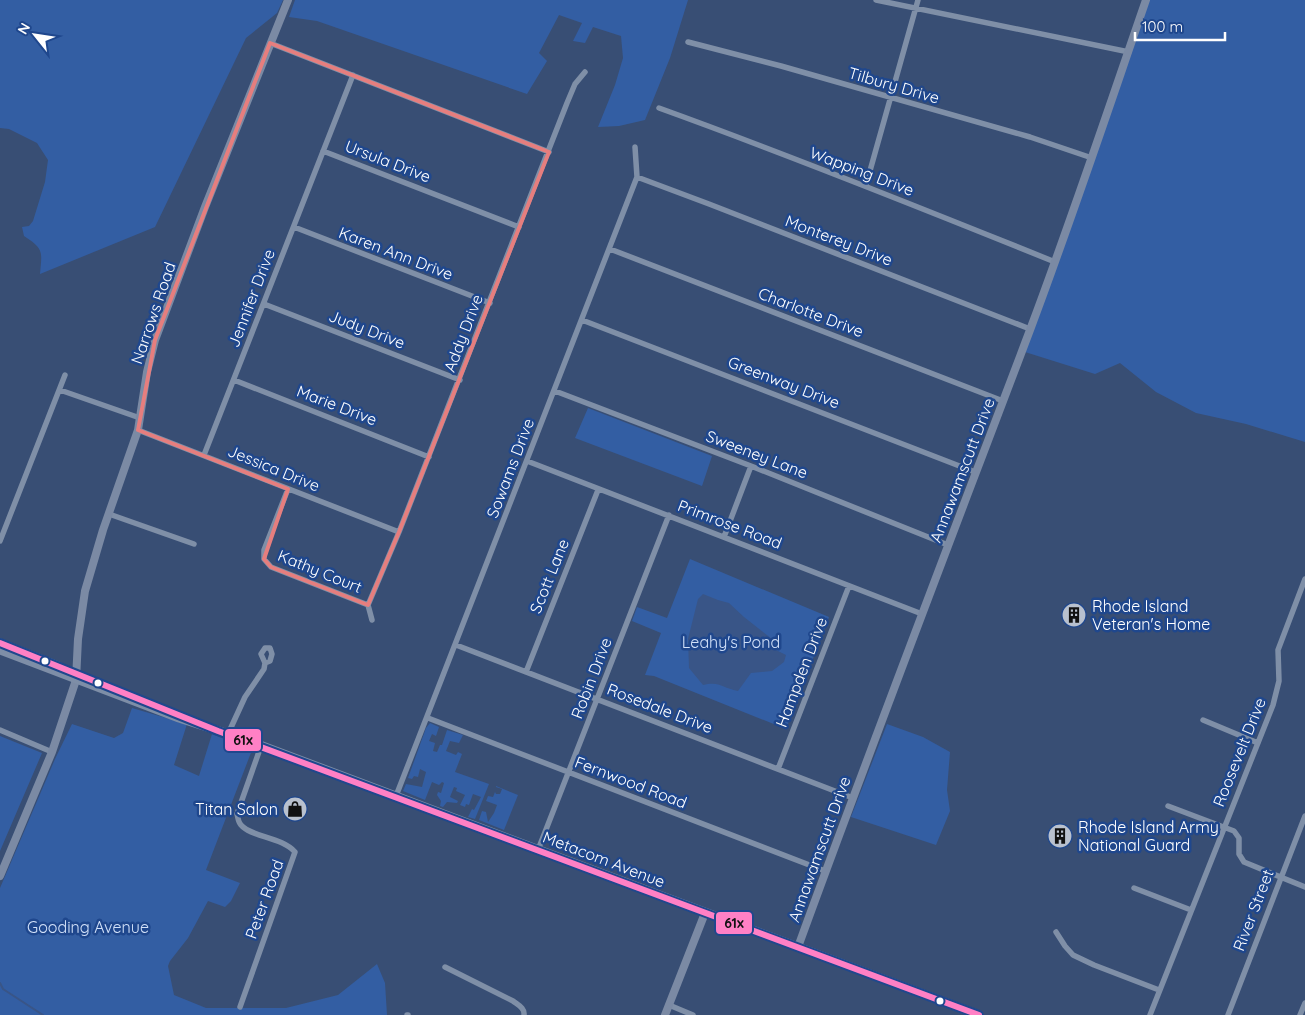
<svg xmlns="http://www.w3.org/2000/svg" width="1305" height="1015" font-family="Quicksand,sans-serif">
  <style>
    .green { fill: #335ea3 }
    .water { fill: #395587 }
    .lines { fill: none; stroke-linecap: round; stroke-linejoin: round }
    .stream { stroke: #395587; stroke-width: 2 }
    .street { stroke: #7f8fa7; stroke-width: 5.5 }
    .secondary { stroke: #7b8aa4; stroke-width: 8 }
    .primary { stroke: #7e8ea7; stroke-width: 9 }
    .bus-1-casing { stroke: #1f478d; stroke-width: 10 }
    .bus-1 { stroke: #ff80c5; stroke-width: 6 }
    .marked { fill: none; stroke: #e67e7e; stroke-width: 4; stroke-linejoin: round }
    .bus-dot { fill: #fff; stroke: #1f478d; stroke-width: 2 }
    .labels { text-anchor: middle; stroke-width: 5; stroke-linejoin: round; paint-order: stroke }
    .street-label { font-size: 16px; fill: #fff; stroke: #1f478d }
    .poi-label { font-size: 16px; fill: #fff; stroke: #1f478d; text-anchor: start }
    .park-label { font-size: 16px; fill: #d2e1f9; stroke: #1f478d }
    .line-badge { stroke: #1f478d; stroke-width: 2 }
    .pale-badge-label { font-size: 14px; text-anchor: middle; font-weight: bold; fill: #111 }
  </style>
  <rect width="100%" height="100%" fill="#384e74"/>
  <path class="green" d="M0,0h283l-6,13 -31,25 -91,189 -115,47c2,-23 4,-25 -16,-38l-2,-9 7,-1 4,-5 12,-39 3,-22 -11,-17 -28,-14 -9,-1z
    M295,0h393l-18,58 -25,62 -26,6 -21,1 17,-42 8,-27 -2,-22 -28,-9 -8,16 -12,-2 9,-18 -23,-8 -20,38 8,8 -20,33 -210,-73 -28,-4z
    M1149,0h156v442l-59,-18 -50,-11 -40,-21 -36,-29 -25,11 -70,-22z
    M588,408l124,48 -10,30 -127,-48z
    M690,559l139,58 -43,112 -132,-53 -9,-1 16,-42 -29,-12 5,-14 30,11z
    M132,708l55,16 -13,41 25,11 13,-42 40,16 -46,120 34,13 -9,18 -6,6 -17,-6 -20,37 -18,23 -2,5 6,29 32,13h80l52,-13 39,-31 8,19 2,32h-387v-127l55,-129 17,-35 42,14 9,-5z
    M430,723l9,4 -3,9 -4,-2 -3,7 6,2 -2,8 4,1 3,-7h2l5,-15 16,5 -4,8 -9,-2 -4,10 10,4 2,-3 4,2 -7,18 34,12 -14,35 -7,-2 4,-8 2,1 7,-13 -8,-3 -4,11 -3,-1 -1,3 -5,-2 5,-10 -9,-4 1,-3 -3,-1 -4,10 8,4 -1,2 -10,-1 -4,5 -3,-1 1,-5 -4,-6 1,-3 3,1 3,-10 -2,-1 -3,3 -7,-3 -7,18 -22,-9 3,-7 16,3 4,-15 -6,-3 -2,8 -4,-1 -2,3 -4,-1 18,-50z
    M887,724l36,13 27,15 -3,38 3,21 -14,34 -85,-28z
    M0,736l42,17 -42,98z
    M496,786l22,9 -14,35 -25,-10 3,-9 4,1 2,10 6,-9 3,-8 -11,-4 2,-5 5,1 2,-5 1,2h4l2,-5 -6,-2z"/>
  <path class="water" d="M703,594l15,6 11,3 15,14 28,22 2,10 12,6 -2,7 -12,9 -21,2 -13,18c-16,-3 -18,-10 -35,-6l-14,-17 -1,-29 10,-40z"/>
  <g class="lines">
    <path class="stream" d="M0,983l3,6 40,26"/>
    <path class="street" d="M876,0l253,52
      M688,42l93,24 249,71 62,21
      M270,43l279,109
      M659,108c133,48 265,101 396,154
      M323,151l196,76
      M637,177l72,27 321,125
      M866,185l52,-185
      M294,227l196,76
      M610,249l393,152
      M264,304l196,76
      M582,320l393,152
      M234,380l195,77
      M60,390l80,28
      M555,391l196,75 197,79
      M138,430l261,102
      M204,455l149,-380
      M527,461l395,153
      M288,489l-24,61v9l7,8 97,38 4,15
      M109,514l85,30
      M724,537l27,-71
      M0,541l65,-166
      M368,605l31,-73 168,-429 8,-19 10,-12
      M456,645l397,153
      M265,648h5l2,6 -2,7 -5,2 -4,-9z
      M526,672l72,-182
      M428,718l397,153
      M1203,720l55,23
      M0,730l52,22
      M228,734l17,-37 19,-28 1,-6
      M778,769l71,-183
      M396,796l241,-619 -2,-30
      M1168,806l66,25 5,7v16l5,8 61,25
      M538,850l131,-335
      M1134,888l57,22
      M1056,932l9,14 8,9 21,10 65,25
      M445,967l68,34c5,4 12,7 11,14
      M669,1005l24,10
      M240,1007l55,-155c-13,-15 -44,-15 -54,-27 -3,-3 -3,-8 -4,-11l24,-68
      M407,1015h1
      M1150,1015l123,-310 6,-24 -1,-31 27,-71
      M1228,1015l77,-199
      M1300,1015l5,-12"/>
    <path class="secondary" d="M0,876l52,-124 24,-72 2,-41 7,-48 18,-61 35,-100 9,-58 8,-32 50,-133 83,-207
      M798,947c75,-206 154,-411 232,-617 41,-109 78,-220 116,-330
      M665,1015l40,-102"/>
    <path class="primary" d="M0,643l58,23
      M0,650l179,68 65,21 109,41 626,235"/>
    <defs>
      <path id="bus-1" d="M0,643l218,88 761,284"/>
    </defs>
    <use href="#bus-1" class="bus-1-casing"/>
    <use href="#bus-1" class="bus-1"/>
  </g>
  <path class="marked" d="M270,43l279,109 -150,380 -31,73 -97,-38 -7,-8 24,-70 -150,-59 17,-90z"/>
  <defs>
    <symbol id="building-disc" viewBox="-11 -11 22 22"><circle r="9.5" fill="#b9c1ce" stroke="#1f478d"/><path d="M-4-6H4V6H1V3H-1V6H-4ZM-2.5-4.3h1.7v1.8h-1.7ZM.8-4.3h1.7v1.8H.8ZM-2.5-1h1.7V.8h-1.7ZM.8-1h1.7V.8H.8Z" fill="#111"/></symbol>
    <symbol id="shop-disc" viewBox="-11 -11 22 22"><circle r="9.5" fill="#b9c1ce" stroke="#1f478d"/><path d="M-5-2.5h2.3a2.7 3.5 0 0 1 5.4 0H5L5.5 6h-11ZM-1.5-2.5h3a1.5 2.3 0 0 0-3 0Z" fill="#111"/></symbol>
  </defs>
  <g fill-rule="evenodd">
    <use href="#building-disc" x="1060" y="601" width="28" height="28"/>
    <use href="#shop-disc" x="281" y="795" width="28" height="28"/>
    <use href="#building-disc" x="1046" y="822" width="28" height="28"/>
  </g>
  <g class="bus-dot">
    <circle cx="45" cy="661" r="4.5"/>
    <circle cx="98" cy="683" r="4.5"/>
    <circle cx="940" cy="1001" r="4.5"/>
  </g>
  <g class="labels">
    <g class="street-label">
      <text transform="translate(894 85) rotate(16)" y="6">Tilbury Drive</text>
      <text transform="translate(388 161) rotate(21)" y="6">Ursula Drive</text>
      <text transform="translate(862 171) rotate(21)" y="6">Wapping Drive</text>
      <text transform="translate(839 240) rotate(21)" y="6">Monterey Drive</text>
      <text transform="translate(396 253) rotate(21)" y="6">Karen Ann Drive</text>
      <text transform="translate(251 298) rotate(-69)" y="6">Jennifer Drive</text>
      <text transform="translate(811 312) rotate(21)" y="6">Charlotte Drive</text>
      <text transform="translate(153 313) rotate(-71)" y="6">Narrows Road</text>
      <text transform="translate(367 329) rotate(21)" y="6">Judy Drive</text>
      <text transform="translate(463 333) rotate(-69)" y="6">Addy Drive</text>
      <text transform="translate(784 382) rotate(21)" y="6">Greenway Drive</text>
      <text transform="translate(337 405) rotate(21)" y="6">Marie Drive</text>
      <text transform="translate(757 454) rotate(21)" y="6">Sweeney Lane</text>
      <text transform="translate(274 468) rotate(22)" y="6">Jessica Drive</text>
      <text transform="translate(510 468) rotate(-69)" y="6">Sowams Drive</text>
      <text transform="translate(962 470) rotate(-69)" y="6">Annawamscutt Drive</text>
      <text transform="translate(730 524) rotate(21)" y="6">Primrose Road</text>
      <text transform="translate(320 571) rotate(22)" y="6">Kathy Court</text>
      <text transform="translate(549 576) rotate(-68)" y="6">Scott Lane</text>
      <text transform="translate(801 672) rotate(-69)" y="6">Hampden Drive</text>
      <text transform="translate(591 678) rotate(-69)" y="6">Robin Drive</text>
      <text transform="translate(660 708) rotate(21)" y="6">Rosedale Drive</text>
      <text transform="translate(1239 752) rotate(-68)" y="6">Roosevelt Drive</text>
      <text transform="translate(631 782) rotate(21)" y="6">Fernwood Road</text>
      <text transform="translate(819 849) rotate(-70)" y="6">Annawamscutt Drive</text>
      <text transform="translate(604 859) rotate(21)" y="6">Metacom Avenue</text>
      <text transform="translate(264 899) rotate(-70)" y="6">Peter Road</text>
      <text transform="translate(1253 910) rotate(-69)" y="6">River Street</text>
    </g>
    <g class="poi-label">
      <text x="1092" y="612">Rhode Island<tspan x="1092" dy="18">Veteran's Home</tspan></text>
      <text x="278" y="815" text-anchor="end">Titan Salon</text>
      <text x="1078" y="833">Rhode Island Army<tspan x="1078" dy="18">National Guard</tspan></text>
    </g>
    <g class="park-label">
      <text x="731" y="648">Leahy's Pond</text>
      <text x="88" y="933">Gooding Avenue</text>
    </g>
  </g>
  <g class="line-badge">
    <rect x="224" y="728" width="38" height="24" rx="5" fill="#ff80c5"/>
    <rect x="715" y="911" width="38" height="24" rx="5" fill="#ff80c5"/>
  </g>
  <g class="pale-badge-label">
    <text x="243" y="745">61x</text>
    <text x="734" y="928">61x</text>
  </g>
  <g transform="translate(35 35) rotate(300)" stroke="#1f478d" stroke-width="4" paint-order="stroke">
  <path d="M0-4L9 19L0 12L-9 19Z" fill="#ffffff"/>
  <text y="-8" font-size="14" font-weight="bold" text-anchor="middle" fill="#ffffff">N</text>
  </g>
  <path d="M1135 32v8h90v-8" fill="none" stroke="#ffffff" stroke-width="2.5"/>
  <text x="1142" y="32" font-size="15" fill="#ffffff" stroke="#1f478d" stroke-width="4" paint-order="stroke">100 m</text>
</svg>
